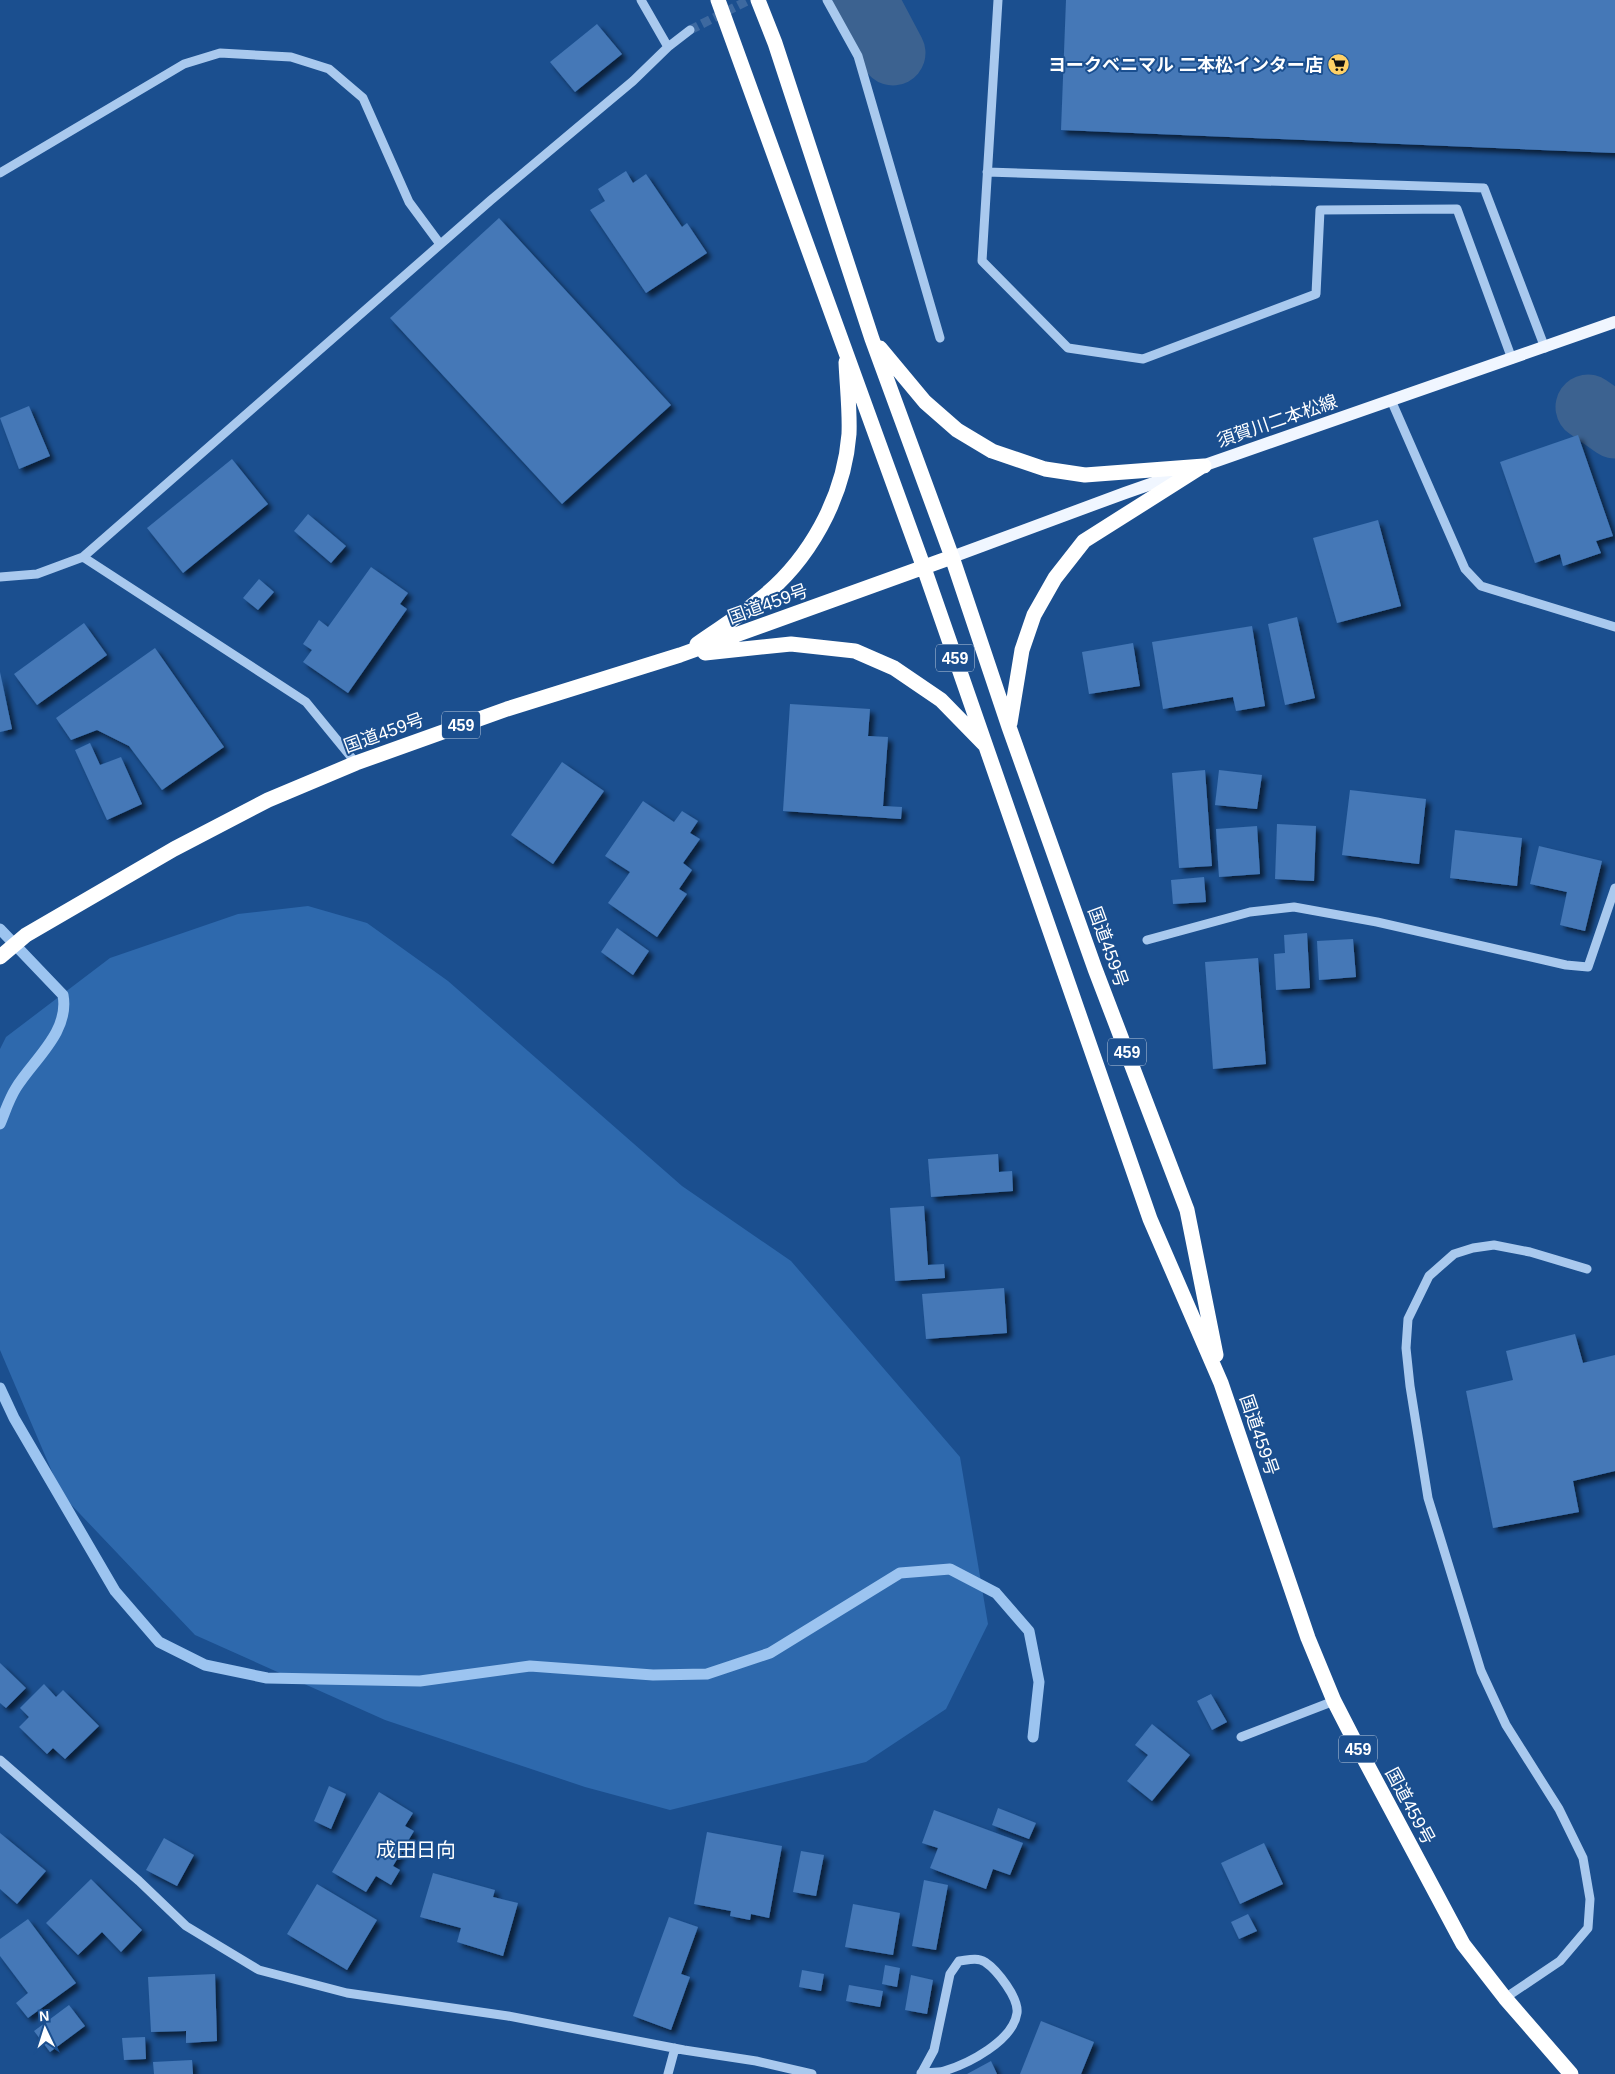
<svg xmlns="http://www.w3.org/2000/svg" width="1615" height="2074" font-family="Arial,'Noto Sans JP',sans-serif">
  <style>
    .green { fill: #2e69ad }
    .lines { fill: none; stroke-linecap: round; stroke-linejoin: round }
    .stream { stroke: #9cc4f0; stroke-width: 11 }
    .river { stroke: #3c6290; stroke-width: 65 }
    .building { fill: #4478b7; filter: url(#shadow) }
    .minor-tunnel { stroke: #3d69a0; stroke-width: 9; stroke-dasharray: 9 4.5; stroke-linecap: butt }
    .minor { stroke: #a9c9ee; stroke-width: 9 }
    .major { stroke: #f0f6ff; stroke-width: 12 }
    .highway { stroke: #fff; stroke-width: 15 }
    .labels { text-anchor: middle; stroke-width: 4; stroke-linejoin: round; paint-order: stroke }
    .shield { fill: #1b4f8f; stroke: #bbcadd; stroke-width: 1 }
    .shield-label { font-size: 16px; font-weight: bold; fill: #fff }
    .poi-label { font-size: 18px; font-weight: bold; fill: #fff; stroke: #1b4f8f; text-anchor: end }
    .street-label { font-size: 18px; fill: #fff; stroke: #1b4f8f }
    .quarter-label { font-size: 20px; fill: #fff; stroke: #1b4f8f }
  </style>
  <defs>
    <filter id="shadow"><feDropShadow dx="4.5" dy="4.5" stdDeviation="2.5" flood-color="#0009"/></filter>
  </defs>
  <rect width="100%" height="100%" fill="#1b4f8f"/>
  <path class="green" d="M308,906l59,17 81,58 234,205 109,75 169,196 28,167 -42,85 -80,53 -196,48 -85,-23 -200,-67 -190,-85 -133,-140 -62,-145v-301l6,-12 104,-79 128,-44z"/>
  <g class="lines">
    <path class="stream" d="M0,929l63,66c7,37 -30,65 -47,93 -7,11 -11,24 -16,36
      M0,1388l14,30 101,173 44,51 46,23 62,13 153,3 110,-15 123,9 54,-1 63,-21 130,-80 50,-4 46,24 33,38 10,51 -6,55"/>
    <path class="river" d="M865,0l28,53
      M1588,407l27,19"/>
  </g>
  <path class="building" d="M1066,0h549v153l-554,-23z
    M597,24l25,30 -47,38 -25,-30z
    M626,171l7,12 13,-9 36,53 5,-4 20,30 -61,40 -56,-83 15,-9 -7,-12z
    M499,218l172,187 -109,99 -172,-186z
    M29,406l21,50 -31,13 -19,-51z
    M1578,435l35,101 -17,5 5,12 -38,13 -3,-12 -25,9 -35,-101z
    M232,459l36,45 -85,69 -36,-45z
    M308,514l38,32 -15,17 -37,-32z
    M1378,520l23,86 -64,17 -24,-85z
    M371,567l37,26 -8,11 7,5 -59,84 -45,-31 9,-12 -9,-6 16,-24 9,7z
    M259,579l15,13 -16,18 -15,-12z
    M1297,617l18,81 -30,7 -17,-81z
    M84,623l23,32 -70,50 -23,-31z
    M1252,626l13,80 -29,5 -3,-14 -70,12 -11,-67z
    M1133,643l7,43 -51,8 -7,-42z
    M155,648l69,99 -62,43 -33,-44 -32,-16 -26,10 -15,-22z
    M0,672l12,57 -12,3z
    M790,704l80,5 -2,27 20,1 -5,69 19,1 -1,12 -118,-8z
    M90,743l10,22 21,-8 21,47 -35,16 -32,-70z
    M562,762l42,29 -51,73 -42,-29z
    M1205,770l7,96 -33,2 -7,-95z
    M1219,770l43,5 -5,34 -42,-4z
    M1350,790l76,9 -7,65 -77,-9z
    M643,801l31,21 8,-11 16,10 -8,12 10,6 -17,24 9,7 -13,19 8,5 -30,43 -49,-34 22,-31 -25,-16z
    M1277,824l39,2 -2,55 -39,-2z
    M1257,826l3,48 -41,3 -3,-48z
    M1455,830l67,8 -5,48 -67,-8z
    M1539,846l63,15 -17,70 -25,-6 7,-33 -37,-8z
    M1204,877l2,25 -33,2 -2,-24z
    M617,928l32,23 -16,24 -32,-23z
    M1307,933l3,55 -34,2 -2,-36 11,-1 -1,-18z
    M1353,939l3,38 -37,3 -2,-39z
    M1258,958l8,106 -53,5 -8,-107z
    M998,1154l1,18 13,-1 1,20 -82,6 -3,-38z
    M924,1206l4,59 16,-1 1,14 -50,3 -5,-73z
    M1004,1288l3,45 -81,6 -4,-45z
    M1575,1334l8,29 32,-8v116l-42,10 6,31 -86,16 -27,-137 47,-11 -7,-29z
    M0,1663l26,25 -20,20 -6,-5z
    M44,1684l12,13 7,-7 36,36 -34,33 -12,-11 -6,6 -28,-27 10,-10 -9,-9z
    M1211,1694l16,28 -15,8 -15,-29z
    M1152,1724l38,31 -38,46 -25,-20 21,-26 -13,-10z
    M329,1786l17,8 -15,35 -17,-8z
    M379,1792l34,21 -8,13 9,5 -21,35 7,4 -9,15 -15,-9 -10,16 -34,-20z
    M998,1808l38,15 -7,16 -37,-14z
    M934,1810l89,33 -13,32 -17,-6 -7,20 -56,-21 8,-20 -16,-5z
    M707,1832l75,14 -13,72 -18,-4 -1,6 -20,-4 1,-5 -37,-7z
    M0,1833l46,38 -29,33 -17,-15z
    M164,1838l30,17 -17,31 -31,-16z
    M1264,1843l19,41 -43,20 -19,-41z
    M801,1851l23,4 -8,41 -23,-4z
    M433,1873l62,17 -2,7 25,6 -15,53 -46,-14 4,-14 -41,-11z
    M91,1879l51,51 -21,22 -19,-20 -24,23 -32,-32z
    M924,1880l24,5 -12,65 -24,-4z
    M317,1884l60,36 -30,50 -60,-36z
    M853,1904l47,9 -7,42 -48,-8z
    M1248,1914l9,17 -18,8 -8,-17z
    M669,1917l29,10 -17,47 9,3 -19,53 -38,-14z
    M28,1919l48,64 -48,35 -12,-15 12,-10 -28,-37v-17z
    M885,1965l15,3 -3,19 -15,-3z
    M802,1970l22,4 -3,17 -22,-4z
    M215,1974l2,67 -31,2v-12l-35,1 -3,-55z
    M911,1975l22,5 -6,34 -22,-4z
    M849,1985l34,6 -3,16 -34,-6z
    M69,2005l16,21 -35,26 -16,-21z
    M1041,2021l53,21 -13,32h-61z
    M145,2037l1,22 -22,1 -2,-22z
    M192,2060l1,14h-39l-1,-12z
    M991,2061l6,13h-30z"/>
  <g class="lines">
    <path class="minor-tunnel" d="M690,30l59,-30"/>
    <path class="minor" d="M641,0l27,47
      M827,0l31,56 82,282
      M998,0l-16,261 86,87 75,11 173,-65 4,-84 137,-1 55,150
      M987,172l497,16 61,160
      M0,173l184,-109 36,-11 71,4 38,12 34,29 46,104 31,42
      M1391,400l74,169 16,17 134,41
      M83,557l223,145 50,61
      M0,577l37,-3 46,-17 408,-357 142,-119 35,-34 22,-17
      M1147,940l103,-28 44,-5 83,15 189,43 22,2 27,-79
      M1241,1737l93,-36
      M0,1760l139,121 47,45 73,44 88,23 161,23 176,34 72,11 56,13
      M1505,1998l55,-37 28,-33 2,-29 -7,-41 -24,-49 -53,-84 -25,-54 -53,-173 -18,-112 -4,-38 2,-29 21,-43 25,-22 19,-6 21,-3 36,7 57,17
      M668,2074l7,-26
      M921,2074l13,-24 16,-76 9,-13c9,-1 18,-4 26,1 12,8 34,36 32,51 -4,28 -49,51 -73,58 -7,2 -15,1 -23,2"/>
    <path class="major" d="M952,557l173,-64 490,-171"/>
    <path class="highway" d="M718,0l206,568 226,651 71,164 87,255 26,63 19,37 110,206 42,54 66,76
      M758,0l17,43 97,296 80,218 57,170 86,242 92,241 29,145
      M880,348l45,54 32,28 35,21 53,18 40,6 119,-9
      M697,644c21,-15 43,-28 62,-44 50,-39 85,-102 90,-166 1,-23 -2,-48 -3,-72
      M705,653l86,-9 64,7 39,17 47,32 43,44
      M1010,723l12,-73 12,-35 21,-37 29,-37 117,-74
      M0,957l26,-22 148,-86 94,-49 88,-37 151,-54 173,-54 272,-98"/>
  </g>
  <defs>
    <symbol id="supermarket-disc" viewBox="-11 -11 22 22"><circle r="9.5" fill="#ffd166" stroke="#1b4f8f"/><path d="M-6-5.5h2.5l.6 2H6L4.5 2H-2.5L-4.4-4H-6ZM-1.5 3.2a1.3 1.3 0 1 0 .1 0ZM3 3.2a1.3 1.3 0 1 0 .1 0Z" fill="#111"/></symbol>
  </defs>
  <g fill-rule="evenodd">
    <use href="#supermarket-disc" x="1326" y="52" width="25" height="25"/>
  </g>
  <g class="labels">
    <g class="shield">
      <rect x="936" y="644.5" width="38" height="27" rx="4"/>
      <rect x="442" y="711.5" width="38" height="27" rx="4"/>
      <rect x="1108" y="1038.5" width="38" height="27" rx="4"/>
      <rect x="1339" y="1735.5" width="38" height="27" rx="4"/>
    </g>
    <g class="shield-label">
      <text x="955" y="664">459</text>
      <text x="461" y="731">459</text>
      <text x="1127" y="1058">459</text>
      <text x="1358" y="1755">459</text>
    </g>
    <g class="poi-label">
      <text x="1323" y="71">ヨークベニマル 二本松インター店</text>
    </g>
    <g class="street-label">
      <text transform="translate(1277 421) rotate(-19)" y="6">須賀川二本松線</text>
      <text transform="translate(768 604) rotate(-20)" y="6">国道459号</text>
      <text transform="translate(384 733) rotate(-20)" y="6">国道459号</text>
      <text transform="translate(1108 947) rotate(70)" y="6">国道459号</text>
      <text transform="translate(1259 1435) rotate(71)" y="6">国道459号</text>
      <text transform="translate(1410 1806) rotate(62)" y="6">国道459号</text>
    </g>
    <g class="quarter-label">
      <text x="416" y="1857">成田日向</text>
    </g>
  </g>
  <g transform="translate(45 2029) rotate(356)" stroke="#1b4f8f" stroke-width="4" paint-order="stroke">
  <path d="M0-4L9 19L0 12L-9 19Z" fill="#ffffff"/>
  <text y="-8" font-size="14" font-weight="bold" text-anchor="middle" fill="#ffffff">N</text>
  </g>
</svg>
